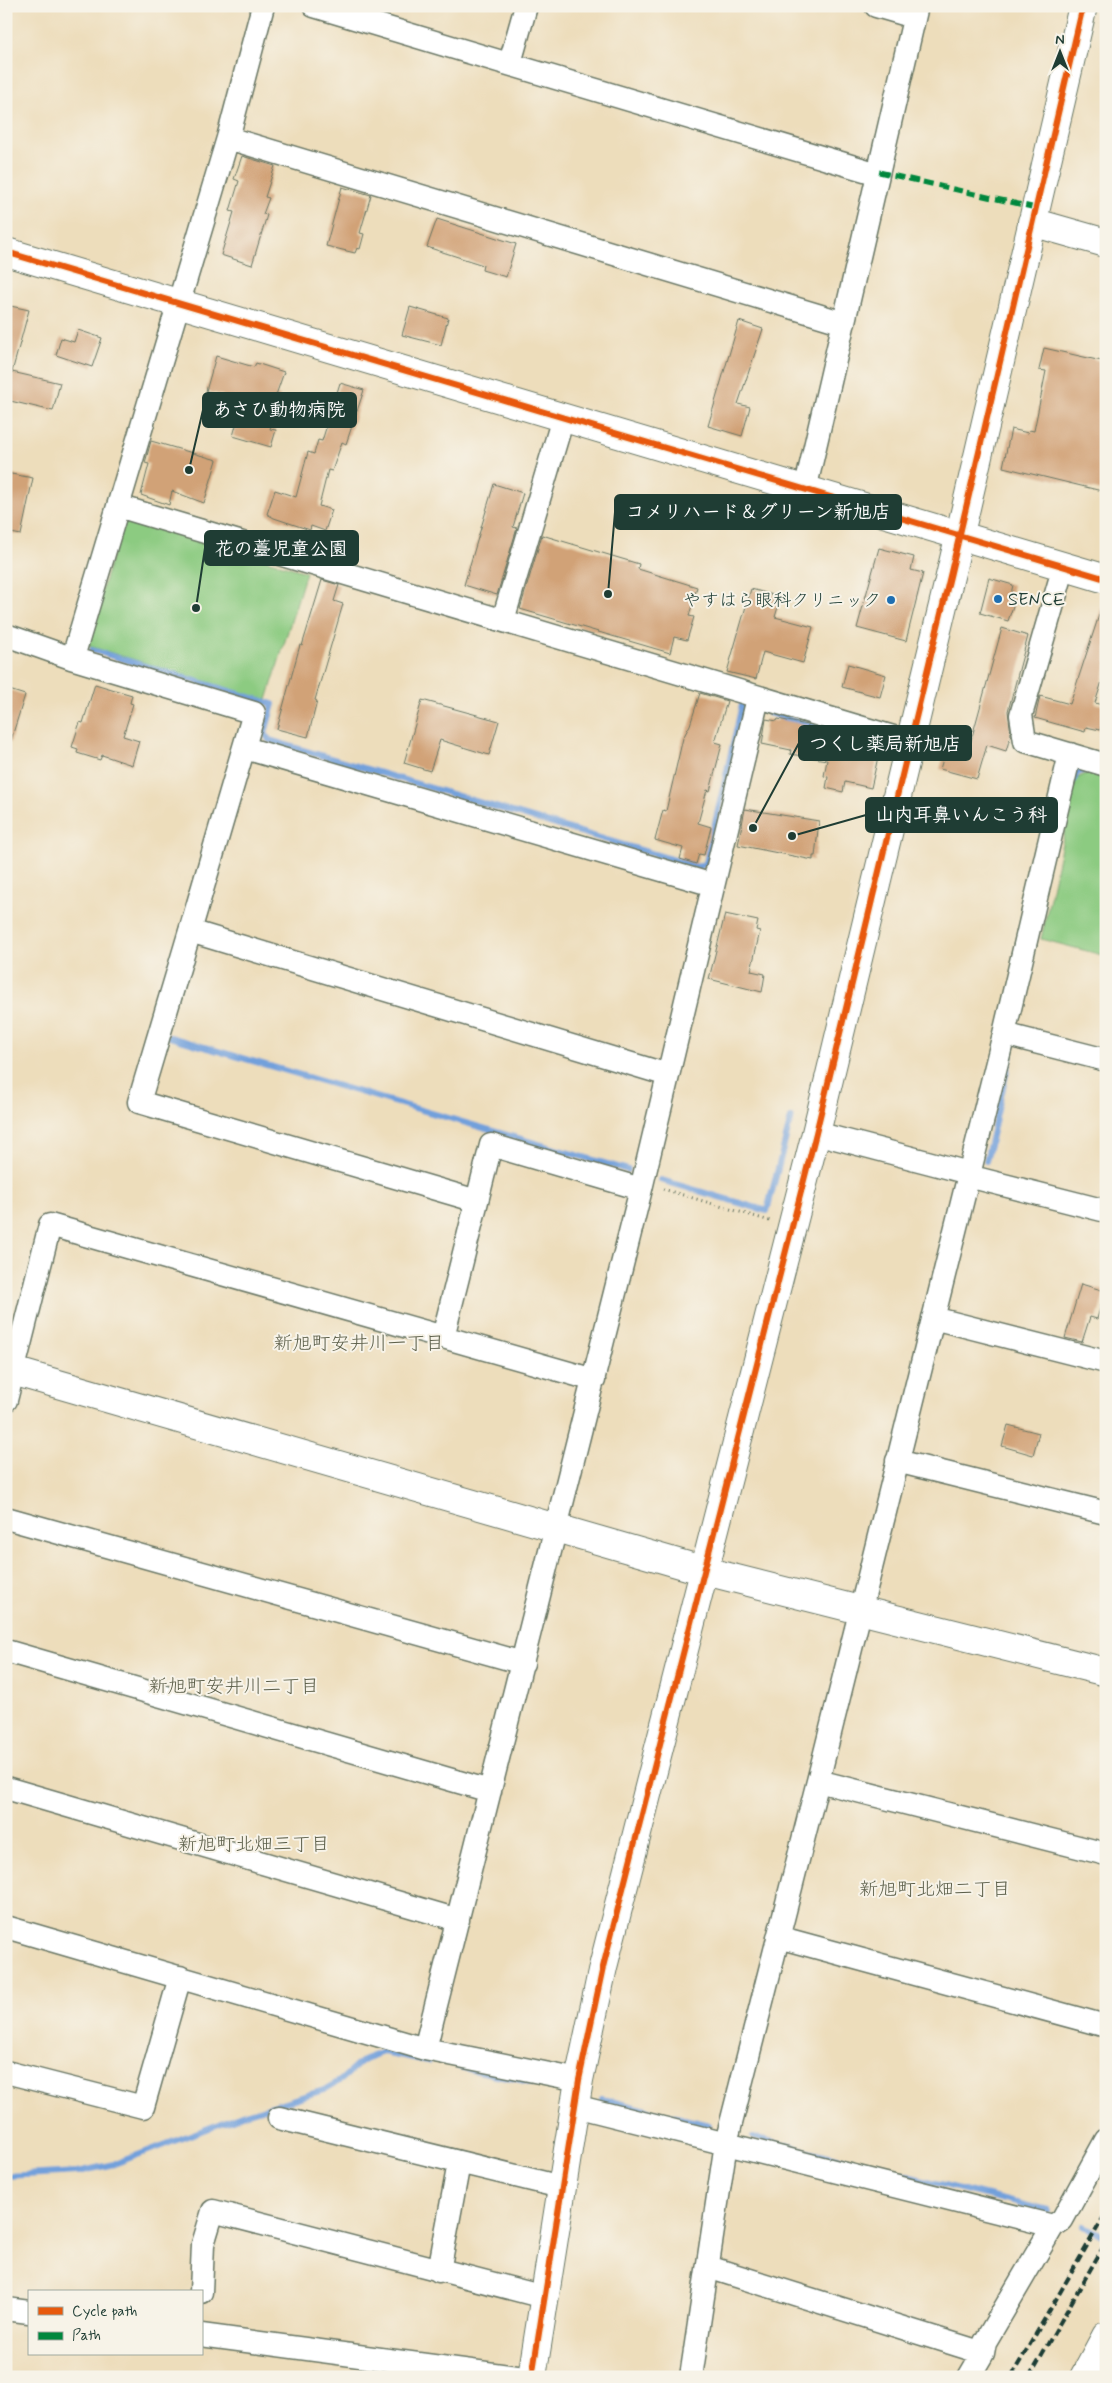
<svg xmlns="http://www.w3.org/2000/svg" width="1112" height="2383" font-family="Mynerve,'Klee One',sans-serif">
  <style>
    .green { fill: #8ccb81; stroke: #56845a }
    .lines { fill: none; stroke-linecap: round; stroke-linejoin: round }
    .stream { stroke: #72a0db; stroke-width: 6 }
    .building { fill: #d1a277 }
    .minor-casing { stroke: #677563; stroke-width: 25 }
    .tertiary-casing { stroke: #677563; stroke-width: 30 }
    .path { stroke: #677563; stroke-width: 3; stroke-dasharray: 1 4; stroke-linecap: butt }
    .minor { stroke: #fff; stroke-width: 22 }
    .tertiary { stroke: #fff; stroke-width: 28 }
    .rail { stroke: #1f3d34; stroke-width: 4; stroke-dasharray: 8 4; stroke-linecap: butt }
    .quiet { stroke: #00873e; stroke-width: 5; stroke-dasharray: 10 5; stroke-linecap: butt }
    .cycleway-casing { stroke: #f7f3e8; stroke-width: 9 }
    .cycleway { stroke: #e8590c; stroke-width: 6 }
    .poi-dot { fill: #1f6fb2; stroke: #f7f3e8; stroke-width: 2 }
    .labels { text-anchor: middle; stroke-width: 4; stroke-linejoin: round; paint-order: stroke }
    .poi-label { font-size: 18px; fill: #1f3d34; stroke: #f7f3e8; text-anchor: start }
    .neighbourhood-label { font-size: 19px; fill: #5d604b; stroke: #f7f3e8 }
    .leader { fill: none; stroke: #1f3d34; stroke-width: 2 }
    .callout-dot { fill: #1f3d34; stroke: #f7f3e8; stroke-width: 2 }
    .callout { fill: #1f3d34; stroke: #1f3d34; stroke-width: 2 }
    .callout-label { font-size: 19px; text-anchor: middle; font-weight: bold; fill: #fff }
  </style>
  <rect width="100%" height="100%" fill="#f7f3e8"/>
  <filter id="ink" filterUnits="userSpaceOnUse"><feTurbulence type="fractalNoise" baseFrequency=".02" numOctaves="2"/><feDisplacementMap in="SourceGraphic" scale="10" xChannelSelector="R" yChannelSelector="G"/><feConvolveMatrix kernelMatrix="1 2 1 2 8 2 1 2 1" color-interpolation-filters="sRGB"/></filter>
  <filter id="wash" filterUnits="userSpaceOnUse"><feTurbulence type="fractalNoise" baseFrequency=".0096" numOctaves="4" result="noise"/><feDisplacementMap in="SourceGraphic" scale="20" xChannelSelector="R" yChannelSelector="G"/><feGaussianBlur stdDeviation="1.12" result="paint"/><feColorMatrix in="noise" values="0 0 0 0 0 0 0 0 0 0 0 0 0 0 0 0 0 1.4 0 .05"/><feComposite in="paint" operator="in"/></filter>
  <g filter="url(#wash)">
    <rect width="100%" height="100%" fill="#edddbb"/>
    <path class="green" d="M133,520l173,52 -39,128 -182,-55 37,-121z
      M1087,773l19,5v178l-65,-17 35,-160z"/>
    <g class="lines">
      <path class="stream" d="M92,650l181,54 -8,29 4,7 429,127 8,-4 36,-158
        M769,713l115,33
        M1074,780l2,-6 9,-5 5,1
        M170,1037l458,133
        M986,1161l25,-108
        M661,1180l106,31 24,-93
        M459,2067l95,20
        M602,2099l107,26
        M753,2137l295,74
        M6,2176l72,-4 36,-8 134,-51 76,-23 17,-10 23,-21 19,-7 45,9
        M1084,2226l22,11"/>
    </g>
    <g id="blocks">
      <path class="building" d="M242,156l33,10 -10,31 4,1 -6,16 4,1 -15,50 -31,-10 13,-43 -4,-1 9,-30 -5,-2z
        M342,187l29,8 -11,38 4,1 -4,15 -3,-1 -2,5 -29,-7z
        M437,219l79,25 -10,33 -24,-7 1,-5 -56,-18z
        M6,305l23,5 -17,62 48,11 -7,28 -47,-11z
        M410,307l38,11 -7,27 -39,-10z
        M739,321l24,8 -25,75 12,3 -8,29 -34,-10z
        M78,330l24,8 -10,29 -36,-12 5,-17 13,4z
        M1044,348l62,14v130l-103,-25 8,-38 17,4 1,-3 5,1 12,-60 -7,-1z
        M216,356l38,11 2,-4 28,9 -8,23 4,1 -10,33 6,1 -5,17 -38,-11 8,-28 -5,-1 1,-4 -14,-4 1,-3 -18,-5z
        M340,383l24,7 -18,54 -4,-2 -10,29 -4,-1 -9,36 13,4 -7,21 -14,-5 -1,4 -36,-12 -7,-4 8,-24 21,7 12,-45 6,2 4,-14 4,1z
        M151,441l66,19 -13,43 -32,-12 -3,14 -28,-10 8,-31 -4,-1z
        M6,473l27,5 -12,57 -15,-3z
        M494,484l29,9 -10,34 4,1 -20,67 -33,-10z
        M542,535l97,29 -1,5 59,18 -8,29 5,1 -7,23 -13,-3 -4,16 -150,-44z
        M879,548l35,9 -3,13 12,3 -17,68 -49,-13z
        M989,578l24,7 -3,13 5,2 -7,21 -28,-8z
        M322,580l17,5 -5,16 9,3 -28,96 2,1 -9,36 -31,-8 23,-84 2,1z
        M751,589l30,8 -6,20 38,10 -10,36 -40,-11 -7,27 -29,-7z
        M1102,606h4v63l-11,34 11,3v5l-6,19 -14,-3 -1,5 -50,-14 5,-22 30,8z
        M1002,628l26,8 -20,75 3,23 -5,17 -19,-6 -10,34 -37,-10 3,-10 -8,-2 6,-22 29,9z
        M848,664l38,11 -6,22 -38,-10z
        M95,684l37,11 -2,8 3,1 -10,32 16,5 -7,24 -30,-10 -2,5 -23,-7 1,-4 -6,-2 8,-25 3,1z
        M6,689l19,6 -15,48h-4z
        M700,693l27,8 -12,41 7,2 -12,47 -3,-1 -9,33 13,4 -7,28 -5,-1 -3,10 -16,-5 3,-11 -28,-8 8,-30 3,1 17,-73 7,-13z
        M422,700l77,21 -10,34 -49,-15 -10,31 -26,-8z
        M766,719l11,2 1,-2 24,5 6,1 -1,6 73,17 -9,40 -26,-6 -2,10 -17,-4 2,-11 -4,-1 3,-16 -37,-6 1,-4 -29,-6z
        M745,809l74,12 -4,35h-2v4l-75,-15z
        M725,914l33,7 -2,9 4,1 -9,40 14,3 -3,18 -53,-13z
        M1081,1284l24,7 -8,28 -7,-2 -8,25 -17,-4z
        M1008,1425l31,8 -6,22 -31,-9z"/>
    </g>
  </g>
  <g filter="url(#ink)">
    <use href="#blocks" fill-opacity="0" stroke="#677563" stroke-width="1"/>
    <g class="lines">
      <defs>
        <path id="minor" d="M314,6l564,168
          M876,6l38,11
          M510,63l16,-57
          M228,138l616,185
          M805,490l112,-484
          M118,506l792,236
          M1064,566l-43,149 4,26 81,24
          M503,620l60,-202
          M6,635l65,23 183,55 -64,218 478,144
          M73,657l155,-519 35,-132
          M245,748l468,137
          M190,931l-51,171 338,99
          M1004,1034l102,26
          M816,1133l153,40
          M968,1176l138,35
          M933,1318l173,44
          M443,1337l48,-192 150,44
          M6,1400l44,-175 544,155
          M897,1461l209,52
          M6,1518l517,145
          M6,1651l484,140
          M818,1781l288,73
          M6,1788l452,132
          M6,1927l419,122 216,-860 117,-491
          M778,1937l328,89
          M425,2049l154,31
          M6,2072l137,35 37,-130
          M575,2106l478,120
          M279,2118l282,69
          M708,2267l275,86 2,-11 68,-116 9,-6 44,-80
          M439,2271l20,-108
          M201,2292l2,-48 10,-33 331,86
          M6,2309l23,3
          M201,2335l316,42
          M691,2377l35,-234 92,-362 186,-747 66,-280
          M969,2377l14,-24"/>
        <path id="tertiary" d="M1032,222l74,21
          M6,252l1100,327
          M6,1369l699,202 401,101
          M532,2377l47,-297 24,-113 213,-834 135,-561 132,-566
          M1084,2377l22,-41"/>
      </defs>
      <use href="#minor" class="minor-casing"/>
      <use href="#tertiary" class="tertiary-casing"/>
      <path class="path" d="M663,1189l107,32"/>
      <use href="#minor" class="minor"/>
      <use href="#tertiary" class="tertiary"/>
      <path class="rail" d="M1011,2377l95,-164
        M1029,2377l77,-135"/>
      <path class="quiet" d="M879,172l157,36"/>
      <defs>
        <path id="cycleway" d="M6,252l1100,327
          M532,2377l47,-297 24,-113 213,-834 135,-561 132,-566"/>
      </defs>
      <use href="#cycleway" class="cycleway-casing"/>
      <use href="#cycleway" class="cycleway"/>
    </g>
  </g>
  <g class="poi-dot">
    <circle cx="998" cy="599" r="5"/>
    <circle cx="891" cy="600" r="5"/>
  </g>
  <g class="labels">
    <g class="poi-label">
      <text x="1008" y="605">SENCE</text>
      <text x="881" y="606" text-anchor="end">やすはら眼科クリニック</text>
    </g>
    <g class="neighbourhood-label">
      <text x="359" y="1349">新旭町安井川一丁目</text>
      <text x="234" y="1692">新旭町安井川二丁目</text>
      <text x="254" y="1850">新旭町北畑三丁目</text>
      <text x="935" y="1895">新旭町北畑二丁目</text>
    </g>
  </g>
  <path class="leader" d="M189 470L203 410M608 594L615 512M196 608L205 548M753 828L799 743M792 836L866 815"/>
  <g class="callout-dot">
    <circle cx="189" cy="470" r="5"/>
    <circle cx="608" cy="594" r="5"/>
    <circle cx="196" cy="608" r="5"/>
    <circle cx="753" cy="828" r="5"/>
    <circle cx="792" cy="836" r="5"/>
  </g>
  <g class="callout">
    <rect x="203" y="393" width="153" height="34" rx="5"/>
    <rect x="615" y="495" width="286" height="34" rx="5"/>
    <rect x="205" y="531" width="153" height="34" rx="5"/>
    <rect x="799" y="726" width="172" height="34" rx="5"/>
    <rect x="866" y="798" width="191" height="34" rx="5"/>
  </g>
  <g class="callout-label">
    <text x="279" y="416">あさひ動物病院</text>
    <text x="758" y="518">コメリハード＆グリーン新旭店</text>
    <text x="281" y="555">花の薹児童公園</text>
    <text x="885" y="750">つくし薬局新旭店</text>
    <text x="961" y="821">山内耳鼻いんこう科</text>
  </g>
  <rect width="1112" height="2383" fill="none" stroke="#f7f3e8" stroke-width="25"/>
  <rect x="28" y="2290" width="175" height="65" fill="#f7f3e8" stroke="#a1aaa0"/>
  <rect x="38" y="2307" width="25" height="8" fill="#e8590c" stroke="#a1aaa0"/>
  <text x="72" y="2316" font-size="15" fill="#1f3d34">Cycle path</text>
  <rect x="38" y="2332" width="25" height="8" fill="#00873e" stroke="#a1aaa0"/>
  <text x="72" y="2340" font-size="15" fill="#1f3d34">Path</text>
  <g transform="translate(1060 52)" stroke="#f7f3e8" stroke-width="4" paint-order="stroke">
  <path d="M0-4L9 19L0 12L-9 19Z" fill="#1f3d34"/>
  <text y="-8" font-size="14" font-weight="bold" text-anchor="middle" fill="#1f3d34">N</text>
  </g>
</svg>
